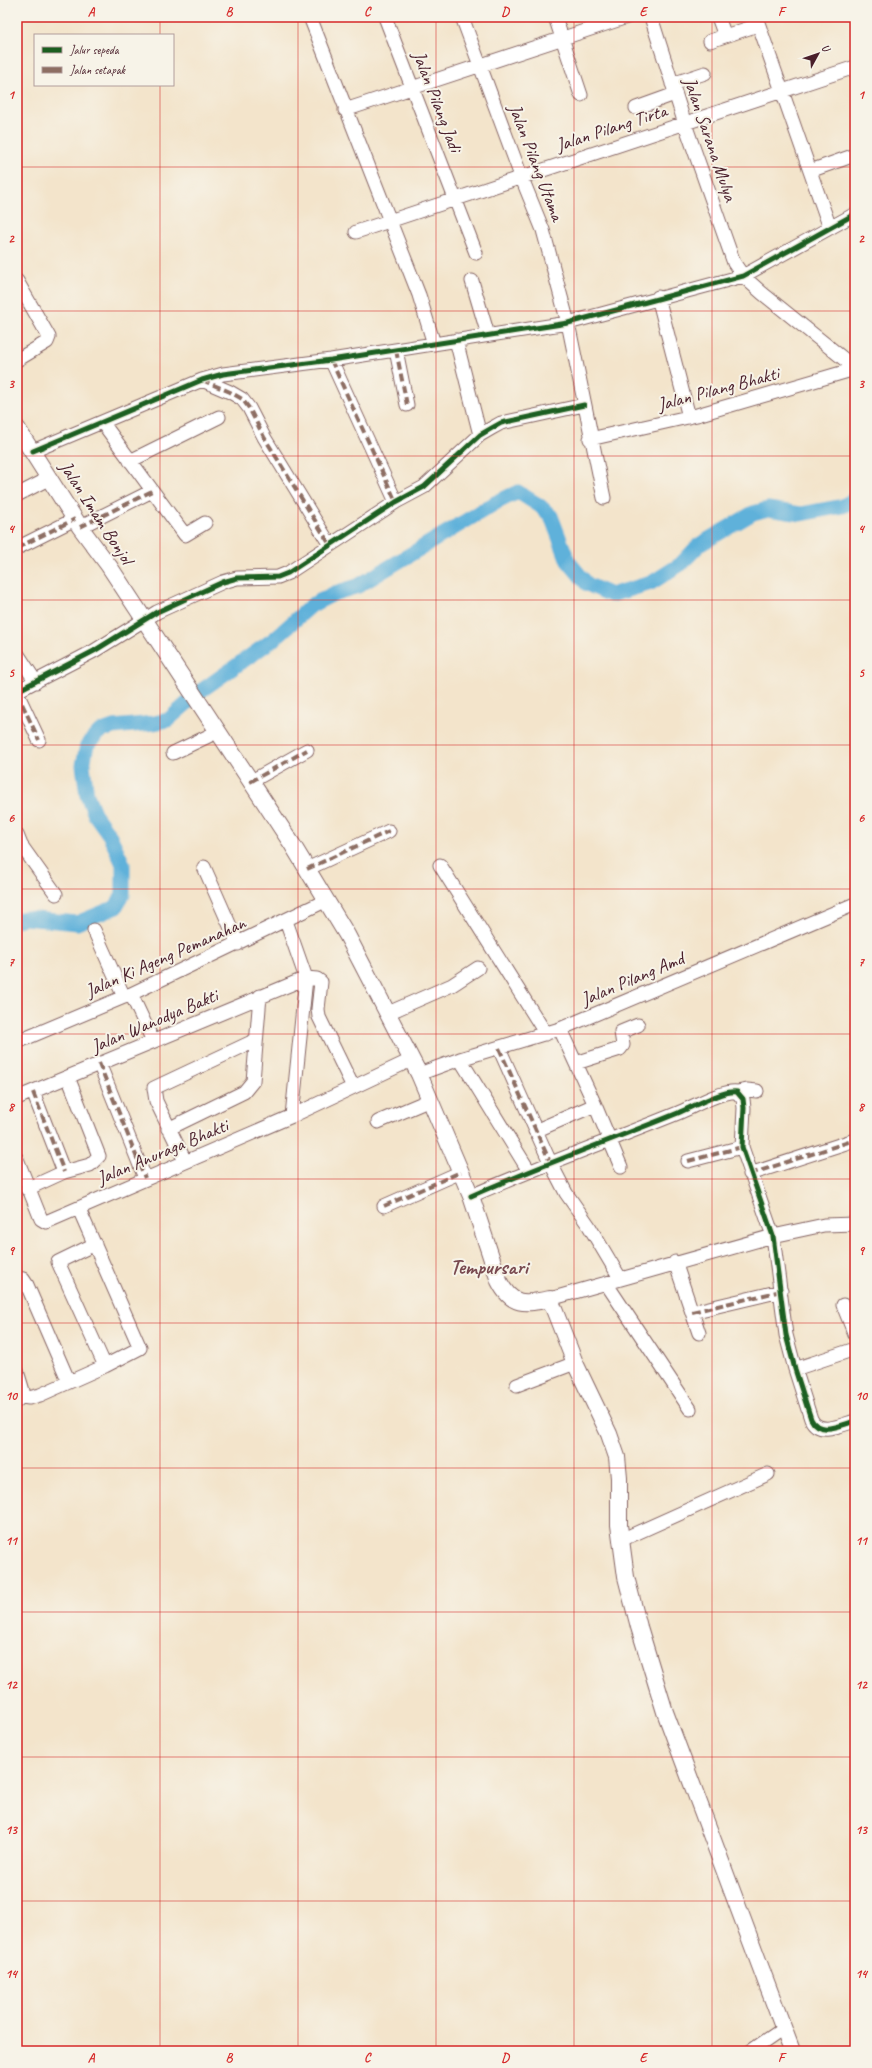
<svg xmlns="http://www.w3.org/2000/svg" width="872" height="2068" font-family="Caveat,sans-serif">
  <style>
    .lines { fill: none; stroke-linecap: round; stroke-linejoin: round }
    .river { stroke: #5fb1da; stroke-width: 15 }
    .minor-casing { stroke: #856463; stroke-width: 15 }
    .major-casing { stroke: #856463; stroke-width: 18 }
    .minor { stroke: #fff; stroke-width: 13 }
    .major { stroke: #fff; stroke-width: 16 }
    .quiet { stroke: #8d6e63; stroke-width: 4; stroke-dasharray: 8 4; stroke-linecap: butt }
    .cycleway-casing { stroke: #f7f3e8; stroke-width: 8 }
    .cycleway { stroke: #1b5e20; stroke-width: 5 }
    .grid { fill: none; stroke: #d62828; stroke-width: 1; stroke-opacity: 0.55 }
    .labels { text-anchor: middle; stroke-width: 4; stroke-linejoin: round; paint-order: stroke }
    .street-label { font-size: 19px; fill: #4a1f2b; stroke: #f7f3e8 }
    .quarter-label { font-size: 21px; font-weight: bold; fill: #794a50; stroke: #f7f3e8 }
    .neatline { fill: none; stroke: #d62828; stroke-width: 1.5 }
    .grid-label { font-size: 13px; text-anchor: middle; font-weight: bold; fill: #d62828 }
  </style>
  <rect width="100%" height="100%" fill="#f7f3e8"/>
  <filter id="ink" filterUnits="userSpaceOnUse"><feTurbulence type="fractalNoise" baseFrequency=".025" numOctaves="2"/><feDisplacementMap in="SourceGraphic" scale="8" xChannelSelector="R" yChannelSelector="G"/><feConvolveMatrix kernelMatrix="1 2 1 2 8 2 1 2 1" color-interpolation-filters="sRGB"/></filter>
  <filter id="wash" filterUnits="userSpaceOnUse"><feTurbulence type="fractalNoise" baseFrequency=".012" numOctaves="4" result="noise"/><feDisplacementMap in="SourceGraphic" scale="16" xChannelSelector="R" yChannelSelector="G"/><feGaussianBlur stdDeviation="0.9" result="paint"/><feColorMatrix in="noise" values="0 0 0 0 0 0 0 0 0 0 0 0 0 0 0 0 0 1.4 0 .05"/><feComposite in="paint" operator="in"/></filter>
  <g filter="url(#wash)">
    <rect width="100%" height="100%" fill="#f3e4cb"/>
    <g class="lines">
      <path class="river" d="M17,920l8,-2 52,5 39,-16 7,-12v-31l-13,-28 -15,-21 -8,-20 -4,-30 4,-20 12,-13 14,-5 41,-4 14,-3 34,-30 72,-51 38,-34 23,-12 23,-7 139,-84 21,-10 22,14 11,10 17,45 19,23 24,11 40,-12 30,-19 18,-19 54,-32 15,-4 33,5 42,-8 12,-7"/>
    </g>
  </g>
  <g filter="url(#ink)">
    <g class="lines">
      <defs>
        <path id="minor" d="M310,17l109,278 15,49
          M385,17l91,236
          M462,17l59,159 22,54 25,93 36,175
          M555,17l26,78
          M651,17l34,107 49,139 9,13 19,17 93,75
          M718,17l7,19
          M756,17l74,211
          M710,41l48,-16
          M672,84l33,-11
          M636,108l39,-14
          M345,110l282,-93
          M810,171l45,-16
          M356,232l499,-165
          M17,281l32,56 -2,5 -30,18
          M472,281l16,54
          M658,297l31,120
          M456,340l24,95
          M396,350l11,55
          M331,360l65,142
          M202,380l28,12 12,7 7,9 15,29 66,108
          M102,422l83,113 20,-12
          M590,439l107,-24 158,-46
          M33,451l169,-71 21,-6 108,-14 237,-37 175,-47 112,-62
          M130,461l89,-44
          M17,495l33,-17
          M80,527l72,-36
          M17,548l58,-29
          M17,653l19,29
          M17,691l77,-40 63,-39 66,-30 14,-4 41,-1 10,-4 108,-71 28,-15 56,-52 12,-7 9,-5 19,-4 64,-14
          M17,693l22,47
          M173,753l44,-21
          M250,782l57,-32
          M17,835l4,10 35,49
          M440,865l106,169
          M204,867l34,77
          M307,869l82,-38
          M286,921l20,57 -14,138
          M94,930l30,67
          M131,994l22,47
          M388,1013l64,-28 26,-17
          M560,1029l35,76
          M17,1042l114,-48 196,-94
          M499,1048l51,114 16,31 23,33 31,52
          M460,1059l69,112
          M99,1063l46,115
          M576,1063l44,-14 3,-4 -2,-13 17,-7
          M419,1074l41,-15 100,-30 295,-125
          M33,1092l31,80
          M737,1092l10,-2 10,1
          M17,1098l289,-120 11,1 4,3 -3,27 1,8 34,70
          M378,1122l52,-22
          M168,1129l76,-37 9,-11 7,-85
          M535,1131l60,-26 26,62
          M17,1159l24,60 5,3 246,-106 119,-56
          M185,1161l-29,-60 -2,-13 102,-48
          M688,1161l54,-14
          M750,1174l105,-34
          M27,1189l37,-17 26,-7 9,-9 -31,-79
          M471,1196c68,-30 138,-55 207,-83 15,-6 44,-23 59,-21l6,7 1,9 -2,39 31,89 13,99 9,34 16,50c8,17 30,6 44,2
          M384,1206l77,-34
          M95,1244l-37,18 47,104
          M675,1262l24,71
          M17,1278l6,1 4,6 42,97
          M606,1283l84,126
          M550,1299l223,-63 51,-11 31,-1
          M843,1305l12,30
          M692,1312l89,-21
          M795,1369l60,-20
          M17,1371l6,20 -6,10
          M517,1385l58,-22
          M22,1397l7,1 11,-3 65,-29 35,-18 -61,-139
          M621,1540l147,-66
          M751,2051l32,-22"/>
        <path id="major" d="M17,428l63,99 29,39 183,278 55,91 72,139 52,122 28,85c13,26 26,23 51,18l25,64 34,71 8,23 2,21v47l7,52 13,50 26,85 127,339"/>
      </defs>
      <use href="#minor" class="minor-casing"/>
      <use href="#major" class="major-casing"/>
      <use href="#minor" class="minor"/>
      <use href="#major" class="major"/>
      <path class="quiet" d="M396,350l11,55
        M331,360l65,142
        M202,380l28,12 12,7 7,9 15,29 66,108
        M80,527l72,-36
        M17,548l58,-29
        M17,693l22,47
        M250,782l57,-32
        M307,869l82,-38
        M499,1048l51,114
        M99,1063l46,115
        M33,1092l31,80
        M688,1161l54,-14
        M750,1174l105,-34
        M384,1206l77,-34
        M692,1312l89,-21"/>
      <defs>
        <path id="cycleway" d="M33,451l169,-71 21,-6 108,-14 237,-37 175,-47 112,-62
          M17,691l77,-40 63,-39 66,-30 14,-4 41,-1 10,-4 108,-71 28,-15 56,-52 12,-7 9,-5 19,-4 64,-14
          M471,1196c68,-30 138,-55 207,-83 15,-6 44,-23 59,-21l6,7 1,9 -2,39 31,89 13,99 9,34 16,50c8,17 30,6 44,2"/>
      </defs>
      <use href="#cycleway" class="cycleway-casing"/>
      <use href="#cycleway" class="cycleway"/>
    </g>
  </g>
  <path class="grid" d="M160,17v18M298,17v2034M436,17v2034M574,17v2034M712,17v2034M160,85v1966M17,167h838M17,311h838M17,456h838M17,600h838M17,745h838M17,889h838M17,1034h838M17,1179h838M17,1323h838M17,1468h838M17,1612h838M17,1757h838M17,1901h838"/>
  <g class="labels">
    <g class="street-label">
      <text transform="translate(438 101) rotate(69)" y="7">Jalan Pilang Jadi</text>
      <text transform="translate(611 127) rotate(-18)" y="7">Jalan Pilang Tirta</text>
      <text transform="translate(711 139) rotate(71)" y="7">Jalan Sarana Mulya</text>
      <text transform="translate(537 162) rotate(69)" y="7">Jalan Pilang Utama</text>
      <text transform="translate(718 388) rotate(-15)" y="7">Jalan Pilang Bhakti</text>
      <text transform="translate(97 512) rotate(57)" y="7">Jalan Imam Bonjol</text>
      <text transform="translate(165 956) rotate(-24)" y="7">Jalan Ki Ageng Pemanahan</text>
      <text transform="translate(632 978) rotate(-23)" y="7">Jalan Pilang Amd</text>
      <text transform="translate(154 1020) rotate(-23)" y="7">Jalan Wanodya Bakti</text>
      <text transform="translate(162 1151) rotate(-23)" y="7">Jalan Anuraga Bhakti</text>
    </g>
    <g class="quarter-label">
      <text x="489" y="1274">Tempursari</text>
    </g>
  </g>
  <rect width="872" height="2068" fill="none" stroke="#f7f3e8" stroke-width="44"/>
  <rect x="34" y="34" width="140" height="52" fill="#f7f3e8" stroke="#b29e9c"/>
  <rect x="42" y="47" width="20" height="6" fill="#1b5e20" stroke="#b29e9c"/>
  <text x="70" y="54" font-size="12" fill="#4a1f2b">Jalur sepeda</text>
  <rect x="42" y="67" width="20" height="6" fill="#8d6e63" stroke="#b29e9c"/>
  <text x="70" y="74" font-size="12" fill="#4a1f2b">Jalan setapak</text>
  <g transform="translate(818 54) rotate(50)" stroke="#f7f3e8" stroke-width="3" paint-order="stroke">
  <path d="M0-3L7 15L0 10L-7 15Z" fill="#4a1f2b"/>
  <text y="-6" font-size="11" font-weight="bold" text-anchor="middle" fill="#4a1f2b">U</text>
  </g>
  <rect x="22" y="22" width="828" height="2024" class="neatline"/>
  <g class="grid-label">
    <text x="91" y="16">A</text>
    <text x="229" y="16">B</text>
    <text x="367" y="16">C</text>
    <text x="505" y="16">D</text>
    <text x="643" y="16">E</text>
    <text x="781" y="16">F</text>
    <text x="11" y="99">1</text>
    <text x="861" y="99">1</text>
    <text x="11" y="243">2</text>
    <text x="861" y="243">2</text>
    <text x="11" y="388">3</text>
    <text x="861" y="388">3</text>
    <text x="11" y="533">4</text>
    <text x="861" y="533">4</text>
    <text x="11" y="677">5</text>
    <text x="861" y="677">5</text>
    <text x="11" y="822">6</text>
    <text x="861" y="822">6</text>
    <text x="11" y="966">7</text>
    <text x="861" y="966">7</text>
    <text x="11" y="1111">8</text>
    <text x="861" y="1111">8</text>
    <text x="11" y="1255">9</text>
    <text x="861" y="1255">9</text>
    <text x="11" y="1400">10</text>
    <text x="861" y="1400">10</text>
    <text x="11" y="1545">11</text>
    <text x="861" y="1545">11</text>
    <text x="11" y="1689">12</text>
    <text x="861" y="1689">12</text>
    <text x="11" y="1834">13</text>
    <text x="861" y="1834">13</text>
    <text x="11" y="1978">14</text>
    <text x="861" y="1978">14</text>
    <text x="91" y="2062">A</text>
    <text x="229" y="2062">B</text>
    <text x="367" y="2062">C</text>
    <text x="505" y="2062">D</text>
    <text x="643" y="2062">E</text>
    <text x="781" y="2062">F</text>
  </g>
</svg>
